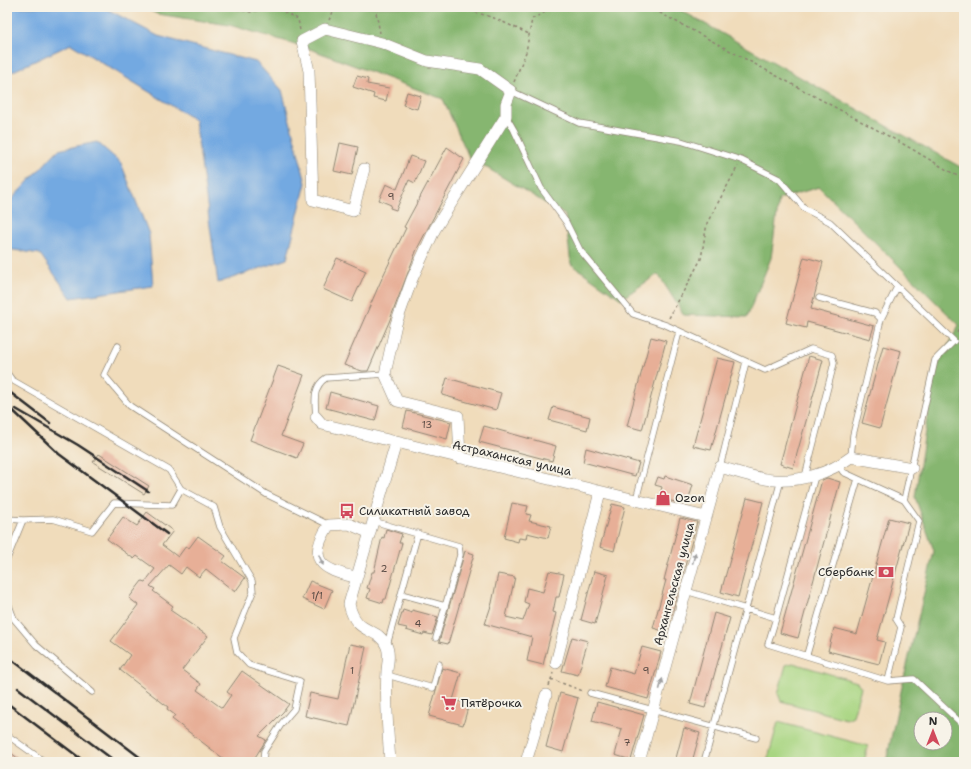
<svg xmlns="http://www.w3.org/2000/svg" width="971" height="769" font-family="'Shantell Sans',sans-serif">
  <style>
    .green { fill: #a8d581; stroke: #6a8056 }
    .forest { fill: #86b66f; stroke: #58704d; fill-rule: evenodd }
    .water { fill: #73a9e1; stroke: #4f6a86 }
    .building { fill: #e7af97 }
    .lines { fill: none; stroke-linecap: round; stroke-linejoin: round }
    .service-casing { stroke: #8e8473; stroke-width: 7 }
    .minor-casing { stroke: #8e8473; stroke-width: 12 }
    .path { stroke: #8e8473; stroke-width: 1.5; stroke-dasharray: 3 3; stroke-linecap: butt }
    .service { stroke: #fff; stroke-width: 5.5 }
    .minor { stroke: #fff; stroke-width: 11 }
    .rail { stroke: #2b2b2b; stroke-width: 2.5 }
    .oneway { fill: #a0a0a0 }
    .labels { text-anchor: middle; stroke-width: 4; stroke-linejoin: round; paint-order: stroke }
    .number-label { font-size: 10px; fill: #5a4c46 }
    .street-label { font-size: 12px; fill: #2b2b2b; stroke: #f7f3e8 }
    .poi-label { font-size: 12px; fill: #2b2b2b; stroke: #f7f3e8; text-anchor: start }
  </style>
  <rect width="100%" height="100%" fill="#f7f3e8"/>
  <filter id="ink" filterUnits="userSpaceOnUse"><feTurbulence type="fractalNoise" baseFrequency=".025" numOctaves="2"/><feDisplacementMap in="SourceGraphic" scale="8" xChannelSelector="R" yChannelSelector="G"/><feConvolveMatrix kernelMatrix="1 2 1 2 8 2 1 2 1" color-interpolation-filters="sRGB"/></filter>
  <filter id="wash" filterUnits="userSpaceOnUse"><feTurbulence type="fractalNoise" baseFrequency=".012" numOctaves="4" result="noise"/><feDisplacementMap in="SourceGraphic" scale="16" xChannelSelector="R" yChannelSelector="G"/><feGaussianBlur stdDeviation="0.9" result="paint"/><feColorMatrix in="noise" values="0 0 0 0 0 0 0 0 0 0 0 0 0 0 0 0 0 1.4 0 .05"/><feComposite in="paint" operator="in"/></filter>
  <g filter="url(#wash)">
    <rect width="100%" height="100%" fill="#f0dcbb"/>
    <path class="green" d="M793,663l64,19 4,5 -8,29 -7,3 -65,-18 -3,-7 8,-29z
      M778,722l90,24 -4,16h-97z"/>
    <path class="forest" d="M143,7h532l289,162v535l-3,4 3,5v49h-78l17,-80 31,-131 -19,-54 19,-125 25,-47 -140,-138 -40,12 -8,59 -24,59 -63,-2 -26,-41 -37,25 -50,-35 -6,-49 -96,-58 -26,-58 -141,-53 -73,-21 -72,-11zM921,719h24v24h-24z"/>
    <path class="water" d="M7,7h96l55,29 98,26 26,28 24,93 -19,76 -69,24 -23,-163 -124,-76 -64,30z
      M97,142l24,21 28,71 4,52 -82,12 -31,-44 -33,-5v-45l51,-54z"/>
    <g id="blocks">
      <path class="building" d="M357,76l11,3 -1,5 22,4 -3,13 -13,-3 1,-4 -21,-7z
        M407,92l14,4 -4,13 -14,-4z
        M340,143l18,4 -6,28 -18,-4z
        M447,147l17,12 -47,90 -28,73 -21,49h-6l-18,-6 39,-89 23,-48 -2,-1z
        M410,156l14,5 -9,22 -6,-3 -13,30 -6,-2 1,-3 -12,-5 7,-16 11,5z
        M804,257l19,5 -12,47 63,17 -4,13 -63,-17 -1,6 -20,-5z
        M337,258l29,13 -14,31 -29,-13z
        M651,337l15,4 -24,89 -15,-4z
        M883,346l18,5 -21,77 -18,-5z
        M809,356l14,4 -30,108 -13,-4z
        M717,358l18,4 -24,88 -18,-4z
        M278,366l26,9 -23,61 22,8 -6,14 -47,-18z
        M447,378l54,15 -5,17 -54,-15z
        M330,392l49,14 -4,15 -49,-13z
        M553,407l37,10 -3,13 -38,-10z
        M407,411l44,11 -4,17 -44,-12z
        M484,426l72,20 -4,15 -73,-19z
        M586,448l53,15 -4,13 -52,-14z
        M99,454l50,32 -5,8 -51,-32z
        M665,476l28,9 -6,20 -28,-7 3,-11 -7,-2 3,-8 6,2z
        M827,478l13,4 -42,156 -18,-5 42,-153z
        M747,498l16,4 -25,95 -17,-5z
        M512,503l16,3 -2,8 5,1 -2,6 22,5 -3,12 -21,-5 -1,6 -7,-1 -1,4 -14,-4z
        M612,504l13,3 -11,44 -14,-4z
        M147,512l26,19 -11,14 16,12 8,-11 3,2 9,-12 28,20 -4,5 23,17 -10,14 -29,-23 -7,8 -13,-10 -5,7 -12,-9 -19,21 5,3 -2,2 20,15 -3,4 38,26 -26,34 19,14 -4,6 25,18 9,-13 -4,-3 15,-21 47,33 -6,8 -24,24 7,4 -14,22h-24l-56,-43 3,-4 -8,-6 1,-2 -48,-37 10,-15 -19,-14 27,-36 -9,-7 13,-17 3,1 10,-13 -18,-13 -3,3 -27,-20 16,-22 14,9z
        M680,518l17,4 -30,110 -14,-4 13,-48h-2z
        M889,518l20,5 -32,117 8,2 -6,22 -51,-13 6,-23 23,6z
        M386,529l16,5 -3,9h3l-16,56h-2l-1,4 -16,-5 3,-9 -3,-1 5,-16h2l8,-35 2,1z
        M465,551l9,3 -26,90 -9,-2z
        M549,571l15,3 -5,23h-3l-3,15 3,1 -13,52 -16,-4 5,-24 -47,-13 7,-21 6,-29 17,3 -9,40 17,4 6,-17 -5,-2 3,-14 16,4z
        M594,571l14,4 -13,49 -14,-4z
        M310,581l22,9 -8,19 -22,-10z
        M403,610l9,3v-3l26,7 -6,18 -8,-2 -1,2 -17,-5 1,-2 -9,-2z
        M714,613l16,5 -25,90 -15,-4z
        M572,637l16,4 -10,34 -16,-4z
        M350,644l16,3 -17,79 -44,-10 5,-23 28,6z
        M642,647l19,5 -13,47 -43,-12 5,-20 24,7z
        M442,668l19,5 -8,27 16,4 -6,21 -34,-9z
        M560,693l18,5 -15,54 -17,-5z
        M597,702l47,13 -13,45 -16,-5 7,-26 -30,-8z
        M684,728l16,5 -8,29h-17z
        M7,750l16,12h-16z"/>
    </g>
  </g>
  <g filter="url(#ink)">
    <use href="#blocks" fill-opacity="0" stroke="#8e8473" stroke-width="1"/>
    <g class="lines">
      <defs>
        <path id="service" d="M511,91l68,32 102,18 60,19 38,19 26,30 25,13 124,119 -19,19 -31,140
          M506,116l8,14 27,58 25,34 14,28 53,64 33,11 99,45 46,-21 21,6 2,8 -29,114
          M819,298l56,15 6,6 -28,116 -2,22
          M881,319l16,-32
          M118,346l-14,29 26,31 136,88 63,31
          M7,373l5,7 157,90 12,19 33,18 6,20 32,54 1,11 -19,46 3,14 12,13 51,16 -6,28 -12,14 -18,28 -1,11
          M316,417c-1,-15 -4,-30 10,-39l59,-4
          M720,467l26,-105
          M636,500l43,-168
          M7,519l16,1
          M373,521l86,25 1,9 -24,83
          M7,559l16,-39 30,-1 39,12 22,-28 58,2 9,-16
          M686,591l90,27 -8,26 120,37 13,-54 -5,-8 23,-98 -15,-21 -61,-28 -4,-6
          M401,594l44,12
          M7,600l7,19 22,26 56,47
          M776,618l39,-142
          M387,645l31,-112
          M807,654l51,-175
          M387,675l46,13 6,-24
          M888,681l26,-2 50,47
          M590,693l166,45
          M7,735l38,27
          M704,762l77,-282"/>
        <path id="minor" d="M364,169l-11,42 -40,-11 -4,-129 -7,-30 23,-12 57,14 45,18 53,8 31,22 -5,13v12l-71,113 -23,50 -16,45 -11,50 12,27 61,15 2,42
          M316,417l6,7 384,93
          M356,577c-35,-7 -50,-17 -27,-52l20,-1 21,9
          M556,663l44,-171
          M390,762c-2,-31 -5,-61 -3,-92 1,-7 3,-18 -1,-25 -9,-19 -30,-9 -37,-41l47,-161
          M526,762l20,-67
          M639,762l81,-295c17,5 36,12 54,13 26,2 56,-7 77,-23l61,11"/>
      </defs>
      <use href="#service" class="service-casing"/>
      <use href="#minor" class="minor-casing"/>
      <path class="path" d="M225,7l26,5 21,-5
        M273,7l25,12 2,12
        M375,7l5,26
        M458,7l36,11 35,16
        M649,7l256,138 59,35
        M252,11l5,-4
        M329,20l6,-12 2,-1
        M514,82l12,-30 6,-33 23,-12
        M669,318l32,-59 6,-36 31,-57
        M957,333l7,-19
        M960,345l4,3
        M551,679l32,12
        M549,686l4,-13"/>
      <use href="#service" class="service"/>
      <use href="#minor" class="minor"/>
      <path class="rail" d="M7,390l43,33
        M7,405l52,49 108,80
        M16,409l62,36 70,46
        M7,656l139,106
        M18,688l98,74
        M7,703l78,59"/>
    </g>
    <defs><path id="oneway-solid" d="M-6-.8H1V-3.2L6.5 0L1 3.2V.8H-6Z"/></defs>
    <g class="oneway">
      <use href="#oneway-solid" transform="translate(694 558) rotate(-75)"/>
      <use href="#oneway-solid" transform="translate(321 560) rotate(67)"/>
      <use href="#oneway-solid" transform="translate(661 684) rotate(-75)"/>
    </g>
  </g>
  <defs>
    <symbol id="shop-bare" viewBox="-9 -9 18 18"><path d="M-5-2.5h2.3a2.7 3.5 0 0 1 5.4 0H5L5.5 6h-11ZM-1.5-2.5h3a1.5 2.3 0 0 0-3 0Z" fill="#d1495b" stroke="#f7f3e8" stroke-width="2.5" paint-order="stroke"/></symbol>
    <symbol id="bus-bare" viewBox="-9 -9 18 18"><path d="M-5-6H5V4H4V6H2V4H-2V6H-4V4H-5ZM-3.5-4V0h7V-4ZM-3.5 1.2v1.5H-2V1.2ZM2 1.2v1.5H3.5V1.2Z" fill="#d1495b" stroke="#f7f3e8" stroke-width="2.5" paint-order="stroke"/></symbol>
    <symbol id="bank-bare" viewBox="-9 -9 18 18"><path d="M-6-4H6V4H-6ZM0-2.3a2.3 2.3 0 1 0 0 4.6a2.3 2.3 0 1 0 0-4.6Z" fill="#d1495b" stroke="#f7f3e8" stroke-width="2.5" paint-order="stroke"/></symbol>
    <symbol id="supermarket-bare" viewBox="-9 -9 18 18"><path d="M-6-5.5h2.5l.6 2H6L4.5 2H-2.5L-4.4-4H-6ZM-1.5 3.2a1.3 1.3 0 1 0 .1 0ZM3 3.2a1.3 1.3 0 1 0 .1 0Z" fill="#d1495b" stroke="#f7f3e8" stroke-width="2.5" paint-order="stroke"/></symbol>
  </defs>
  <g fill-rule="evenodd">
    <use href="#shop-bare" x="652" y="487" width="22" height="22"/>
    <use href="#bus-bare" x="336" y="500" width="22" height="22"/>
    <use href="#bank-bare" x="875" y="561" width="22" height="22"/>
    <use href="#supermarket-bare" x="438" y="692" width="22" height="22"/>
  </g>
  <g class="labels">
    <g class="number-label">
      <text x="391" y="200">9</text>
      <text x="427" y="428">13</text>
      <text x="384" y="572">2</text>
      <text x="317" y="599">1/1</text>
      <text x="418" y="627">4</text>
      <text x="352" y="674">1</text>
      <text x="646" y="674">9</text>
      <text x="627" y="746">7</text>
    </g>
    <g class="street-label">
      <text transform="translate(512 458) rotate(13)" y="4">Астраханская улица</text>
      <text transform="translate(674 584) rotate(-75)" y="4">Архангельская улица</text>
    </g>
    <g class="poi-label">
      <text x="675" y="502">Ozon</text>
      <text x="359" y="515">Силикатный завод</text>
      <text x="874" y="576" text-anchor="end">Сбербанк</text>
      <text x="461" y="707">Пятёрочка</text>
    </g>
  </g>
  <rect width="971" height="769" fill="none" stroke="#f7f3e8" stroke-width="24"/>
  <g transform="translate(933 731)"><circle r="19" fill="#f7f3e8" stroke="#a5a39c"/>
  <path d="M0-3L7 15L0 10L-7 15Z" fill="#d1495b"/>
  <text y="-6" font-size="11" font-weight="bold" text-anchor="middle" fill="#2b2b2b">N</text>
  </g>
</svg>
